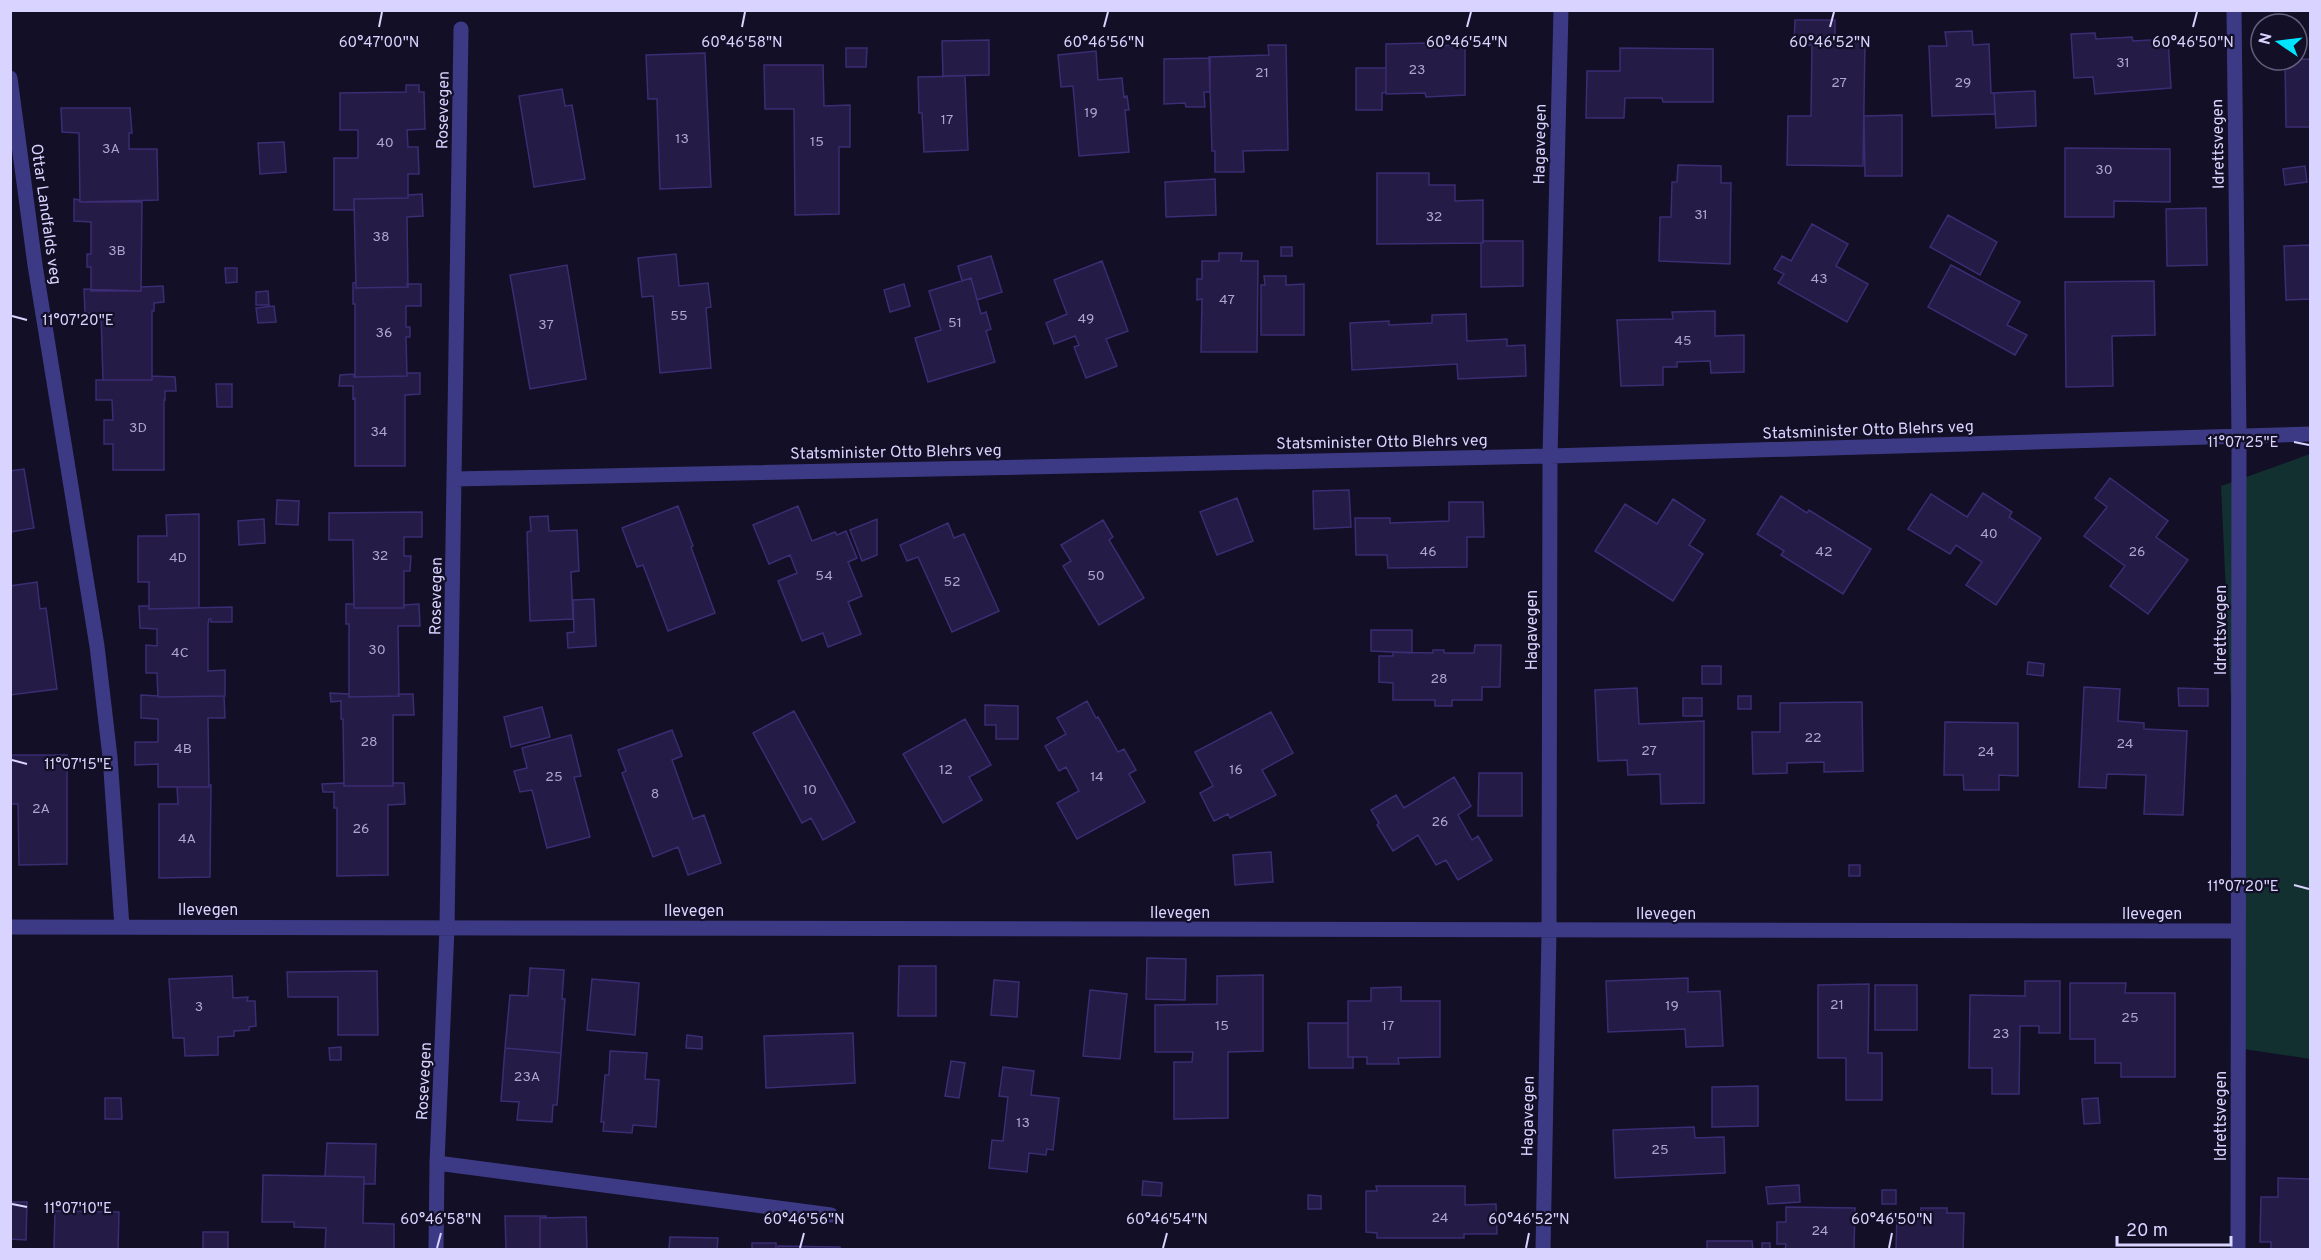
<svg xmlns="http://www.w3.org/2000/svg" width="2321" height="1260" font-family="Overpass,sans-serif">
  <style>
    .green { fill: #12302f }
    .building { fill: #241b47; stroke: #3b2d73; stroke-width: 1.5 }
    .lines { fill: none; stroke-linecap: round; stroke-linejoin: round }
    .street { stroke: #3d3a85; stroke-width: 15 }
    .ticks { fill: none; stroke: #d9d4ff; stroke-width: 2 }
    .labels { text-anchor: middle; stroke-width: 4.5; stroke-linejoin: round; paint-order: stroke }
    .number-label { font-size: 14px; fill: #aca6d1 }
    .street-label { font-size: 16px; fill: #d9d4ff; stroke: #130f26 }
    .ticks-label { font-size: 15px; text-anchor: middle; fill: #d9d4ff; stroke: #130f26; stroke-width: 4.5; stroke-linejoin: round; paint-order: stroke }
  </style>
  <rect width="100%" height="100%" fill="#130f26"/>
  <path class="green" d="M2310,454v605l-66,-10 -12,-122 -1,-225 -10,-216z"/>
  <path class="building" d="M1795,20h40v21h30l-2,125 -76,-1 1,-49h23l1,-71h-18z
    M1972,31l1,14 16,-1 2,49h3l1,21 -63,2 -3,-70h18l-2,-14z
    M2095,33l1,6 36,-2 1,4 35,-2 3,49 -76,6 -2,-17 -19,1 -3,-44z
    M989,40v35l-46,1 -1,-35z
    M1427,43l-1,3 39,-1v50l-39,2 -1,-4 -39,1v-50z
    M1268,45h18l2,105 -45,1 1,21h-29v-21h-3l-3,-94 60,-2z
    M846,48h21l-1,19h-20z
    M1620,48l93,1v53h-50l-1,-4h-37l-1,20h-38l1,-47h33z
    M1096,51l2,29 24,-2 2,19 3,-1 2,14h-4l4,42 -50,4 -6,-70 -12,1 -3,-32z
    M705,53l6,134 -51,2 -3,-90h-9l-2,-44z
    M1210,58v34h-6l1,15h-19l-1,-4 -21,1v-45z
    M2310,59v68h-24l-1,-67z
    M764,65h59l1,41 26,-1v42h-11v67l-44,1 -1,-106h-29z
    M1356,68h30v24l-4,1v17h-26z
    M965,76l3,74 -44,2 -2,-39h-3l-1,-36z
    M406,85h13v7h5l1,37 -18,1 1,17h10l1,27h-11v24l-54,1v11h-20v-52h24v-28h-18v-37l66,-1z
    M562,89l3,17 7,-1 13,74 -51,8 -15,-91z
    M2035,91l1,35 -40,2 -2,-35z
    M61,108h69l2,25h-3v16h28l1,51 -78,2 -1,-69 -17,-1z
    M1902,115v61h-37l-1,-60z
    M284,142l2,30 -26,2 -2,-31z
    M2065,148l105,1v53l-56,-1v16h-49z
    M1678,165l43,1v17h10l-1,81 -71,-3 1,-44h11l1,-35h5z
    M2305,166l2,16 -22,3 -2,-16z
    M1377,173h52v12h26v16l28,-1v43l-106,1z
    M1215,179l1,36 -50,2 -1,-35z
    M422,194l1,22 -16,1 1,70 -52,1 -2,-89 54,-1v-3z
    M74,199l5,1 1,2h62l-1,89h-50v-24h-4v-13h4v-32l-17,-1z
    M2206,208l1,57 -40,1 -1,-57z
    M1948,215l49,27 -17,33 -50,-28z
    M1812,224l36,20 -12,22 32,18 -21,38 -69,-39 6,-9 -10,-5 8,-13 9,5z
    M1484,241h39v45l-42,1v-44z
    M2310,245v54l-24,1 -2,-54z
    M1281,247h11v9h-11z
    M1219,253h23l-1,8h17l-1,91h-56l1,-53 -5,1v-21h5v-18h17z
    M676,254l3,32 29,-3 3,24 -5,1 5,60 -51,5 -7,-77 -11,1 -4,-39z
    M991,256l11,36 -25,8 -6,-22 -9,3 -4,-15z
    M1102,261l26,70 -22,8 11,27 -31,12 -12,-31 5,-2 -4,-9 -21,8 -8,-21 21,-9 -13,-34z
    M567,265l19,114 -56,10 -20,-114z
    M1951,265l69,37 -13,23 20,10 -12,20 -87,-48z
    M225,268h12v14l-11,1z
    M1264,276h22v9l18,-1v51h-43v-50h4z
    M971,278l10,36 5,-2 5,17 -5,2 9,31 -67,20 -13,-44 26,-8 -12,-39z
    M2154,281l1,54 -43,1 1,50 -47,1 -1,-105z
    M356,282v6l52,-1 -1,-3h14v22h-15v21h4v10h-4l1,39 -52,1v-73h-2v-21z
    M904,284l6,22 -20,6 -6,-22z
    M163,286l1,16 -10,1v8h-2v69h-49l-2,-66 -16,-1 -1,-24 57,2v-4z
    M268,291l1,14h-13v-13z
    M274,306l2,16 -18,1 -2,-15z
    M1715,311v25l29,-1v37l-33,1 -1,-12 -33,1v5h-14v18l-42,1 -4,-66 56,-1 -1,-7z
    M1466,314l1,27 40,-2v7l18,-1 1,31 -68,3 -1,-15 -105,6 -2,-47 39,-2v4l43,-2v-8z
    M407,373h13v21l-15,1v71h-50v-68l-2,1v-13h-14l1,-11 14,-1v3l53,-1z
    M152,376l23,1 1,14h-11v9h-1v70h-51v-26h-9v-24h9l-1,-20h-16v-20h56z
    M216,384h16v23h-15z
    M24,469l10,59 -24,4v-61z
    M2110,478l58,43 -12,16 32,23 -40,54 -38,-28 15,-20 -41,-30 23,-29 -12,-9z
    M1349,490l2,37 -37,2 -1,-38z
    M1983,493l29,19 -3,5 32,21 -45,67 -30,-20 16,-23 -26,-17 -6,9 -42,-25 23,-35 36,23z
    M1781,496l26,17 2,-3 62,39 -28,45 -62,-39 3,-4 -27,-17z
    M1237,498l16,43 -36,14 -17,-43z
    M1673,499l32,21 -16,25 14,9 -30,47 -78,-50 30,-47 32,20z
    M277,500l22,1 -1,24 -22,-1z
    M1449,502h34l1,35h-17v30l-79,1 -1,-13h-31l-1,-37h35v5l59,-2z
    M678,506l15,40 -2,1 24,66 -47,18 -25,-66 -6,2 -15,-39z
    M798,506l14,35 23,-9 2,3 9,-4 11,27 -9,4 14,34 -14,6 13,32 -33,13 -5,-14 -21,8 -24,-60 19,-8 -7,-18 -21,9 -16,-39z
    M422,512v25h-18v19h7l-1,15h-6v37h-50l-1,-68h-24v-27z
    M199,514v94l-50,1v-27h-11v-46h29l-1,-21z
    M548,516l1,15 28,-1 2,41 -8,1 2,47 -43,2 -3,-89 4,-1 -1,-14z
    M264,519l1,24 -26,2 -1,-24z
    M877,519v36l-15,6 -12,-31z
    M1103,520l10,17 -4,3 35,58 -45,27 -36,-59 8,-5 -10,-16z
    M948,523l6,15 10,-4 35,77 -47,21 -34,-75 -11,4 -7,-16z
    M37,582l3,27 6,-1 11,81 -47,6v-109z
    M594,599l2,47 -28,2 -1,-15 7,-1 -1,-32z
    M346,604h8v4h50v-3l15,-1 1,22h-22l1,70 -50,1v-73h-3z
    M139,606h10v3l83,-2v15h-21v-3h-2l-1,6v46l17,-1v26l-67,1 -1,-24h-11v-28l11,1v-17l-17,-1z
    M1371,630h41v23l-41,-2z
    M1475,645h26l-1,42h-18v13h-30v6h-17v-6h-42v-17l-14,-1v-26h14v-4l40,1v-3h11v3h30z
    M2028,662l16,2 -1,12 -16,-2z
    M1702,666h19v18h-19z
    M2084,687l36,2 -2,32 26,2v6l43,2 -4,84 -39,-1 2,-39 -39,-1 -1,14 -27,-1z
    M1637,688l2,36 65,-3v82l-43,1 -1,-30 -32,1 -1,-15 -29,1 -3,-71z
    M2178,688l30,1v17h-29z
    M330,693l19,1v3l50,-1 -1,-2h15l1,21h-21v71h-49l-1,-67h-2v-18l-10,1z
    M141,695l17,1v1l66,-1 1,22h-17l1,69h-51v-23l-23,1v-23h23v-23l-17,-1z
    M1738,696h13v13h-13z
    M1683,698h19v18h-19z
    M1087,701l9,17 2,-1 20,35 6,-3 12,21 -7,4 16,28 -68,37 -20,-36 22,-12 -13,-24 -7,4 -14,-25 21,-12 -9,-16z
    M1862,702l1,69 -39,1v-10l-37,1v10l-34,1 -1,-42h28v-29z
    M985,705l33,1v33h-22v-14h-11z
    M542,707l8,30 -39,10 -7,-30z
    M794,711l61,111 -32,18 -12,-22 -9,5 -49,-90z
    M1271,712l22,41 -31,17 14,25 -46,23 -2,-4 -14,7 -14,-28 13,-7 -18,-34z
    M965,719l26,46 -22,12 13,23 -39,23 -40,-69z
    M1945,722l73,1v53l-19,-1v15h-35l-1,-15h-19z
    M672,730l10,26 -10,4 21,59 11,-4 17,48 -33,12 -10,-28 -25,10 -31,-84 4,-2 -8,-21z
    M571,735l10,41 -7,1 16,60 -43,11 -15,-58 -12,2 -6,-21 13,-3 -5,-20z
    M10,755h57v109l-48,1 -1,-61h-8z
    M1479,773h43v43h-44z
    M1454,777l17,29 -13,9 14,25 6,-4 14,24 -34,20 -12,-20 -10,5 -18,-30 -25,16 -16,-26 2,-2 -8,-13 25,-15 8,13z
    M344,783v3h49v-3h11l1,21 -17,1v70l-51,1v-68h-3v-16h-11l-1,-8z
    M209,785h2l-1,92 -51,1v-74h19l-1,-17h32z
    M1271,852l2,30 -38,3 -2,-30z
    M1849,865h11v11h-11z
    M1147,958l39,1 -1,41 -39,-1z
    M899,966h37v50h-38z
    M530,968l34,2 -2,29h3l-4,54 -56,-5 5,-53 18,1z
    M377,971l1,64h-40v-38h-50l-1,-25z
    M1263,975v76l-35,1v66l-54,1v-57h18l1,-10h-38v-47l62,-1v-28z
    M232,976l1,22 15,-1 -1,4h8l1,25 -7,1v3l-15,1v5l-16,1v18l-33,1 -1,-18h-11l-4,-59z
    M1688,978v14l32,-1 3,55 -37,1 -1,-18 -77,3 -2,-51z
    M592,979l47,4 -4,52 -48,-5z
    M994,980l25,2 -2,35 -26,-2z
    M2025,981h35v52h-21v-7h-19l-1,68h-27v-26h-23l1,-73 55,1z
    M2070,983h56l-1,10h50v84h-54v-14h-26v-24h-25z
    M1869,984l-1,69h14v47h-36v-42h-28v-73z
    M1875,985h42v45h-42z
    M1401,987v14h39v56l-42,1 1,6h-32v-7h-19v-56h23v-13z
    M1090,990l37,4 -7,65 -37,-3z
    M1308,1023h40v34h5v11h-44z
    M853,1033l2,50 -89,5 -2,-52z
    M687,1035l15,2v12l-16,-1z
    M341,1047v13h-11l-1,-12z
    M505,1048l56,5 -4,52h-4l-1,17 -35,-2 2,-18 -18,-1z
    M610,1051l37,2 -2,26 14,1 -3,47 -23,-2 -1,8 -29,-2 1,-9h-3l4,-47h4z
    M951,1061l14,2 -6,35 -14,-2z
    M1003,1067l31,4 -3,24 28,3 -6,52 -6,-1 -1,6 -17,-2 -2,19 -38,-4 3,-28 11,1 5,-44 -9,-1z
    M1758,1086v40l-46,1v-40z
    M105,1098h16l1,21h-17z
    M2098,1098l2,25 -16,1 -2,-25z
    M1694,1127l1,11 29,-1 1,36 -110,5 -2,-48z
    M327,1143l49,1 -1,40h-11v-7l-39,-1z
    M263,1175l101,2 -1,46 31,1v26h-69l1,-22 -32,-1v-5h-32z
    M2278,1178l32,1v71h-39v-8h-11l1,-45h17z
    M1143,1181l19,2 -1,13 -19,-1z
    M1799,1185l1,17 -32,2 -2,-17z
    M1376,1186h89v19l31,-1 1,30h-33v4h-87v-5l-11,-1v-41h11z
    M1882,1190h14v14h-14z
    M1308,1195l13,1v13h-13z
    M10,1202h17l-1,38 -16,-1z
    M1786,1207l69,1 -1,42h-69l1,-6h-9v-22h9z
    M1921,1208h26v5h17l-1,37h-67l1,-37h24z
    M55,1211l64,1 -1,38h-64z
    M505,1216h41v2h-6v32h-34z
    M586,1217l1,33h-47v-32z
    M203,1232h25v18h-25z
    M670,1237l48,1 -1,12h-48z
    M1707,1241h45l1,9h-46z
    M752,1243h24v7h-24z
    M1762,1243h8v7h-8z
    M778,1246l62,1v3h-62z"/>
  <g class="lines">
    <path class="street" d="M2234,10l5,427 -1,813
      M10,78l25,187 62,381 13,111 12,170
      M455,479l1095,-23 760,-22
      M10,927l2228,4
      M437,1163l394,52
      M436,1250l1,-87 10,-235 14,-899
      M1543,1250l6,-319 1,-475 11,-446"/>
  </g>
  <path class="ticks" d="M379,27l3,-15M742,27l3,-15M1104,27l4,-15M1467,27l4,-15M1830,27l4,-15M2193,27l4,-15M12,316l15,4M2294,442l15,3M12,760l15,4M2294,885l15,4M12,1204l15,3M437,1248l4,-15M800,1248l4,-15M1163,1248l4,-15M1526,1248l3,-15M1889,1248l3,-15"/>
  <g class="labels">
    <g class="number-label">
      <text x="2123" y="67">31</text>
      <text x="1417" y="74">23</text>
      <text x="1262" y="77">21</text>
      <text x="1839" y="87">27</text>
      <text x="1963" y="87">29</text>
      <text x="1091" y="117">19</text>
      <text x="947" y="124">17</text>
      <text x="682" y="143">13</text>
      <text x="817" y="146">15</text>
      <text x="385" y="147">40</text>
      <text x="111" y="153">3A</text>
      <text x="2104" y="174">30</text>
      <text x="1701" y="219">31</text>
      <text x="1434" y="221">32</text>
      <text x="381" y="241">38</text>
      <text x="117" y="255">3B</text>
      <text x="1819" y="283">43</text>
      <text x="1227" y="304">47</text>
      <text x="679" y="320">55</text>
      <text x="1086" y="323">49</text>
      <text x="955" y="327">51</text>
      <text x="546" y="329">37</text>
      <text x="384" y="337">36</text>
      <text x="1683" y="345">45</text>
      <text x="138" y="432">3D</text>
      <text x="379" y="436">34</text>
      <text x="1989" y="538">40</text>
      <text x="1428" y="556">46</text>
      <text x="1824" y="556">42</text>
      <text x="2137" y="556">26</text>
      <text x="380" y="560">32</text>
      <text x="178" y="562">4D</text>
      <text x="824" y="580">54</text>
      <text x="1096" y="580">50</text>
      <text x="952" y="586">52</text>
      <text x="377" y="654">30</text>
      <text x="180" y="657">4C</text>
      <text x="1439" y="683">28</text>
      <text x="1813" y="742">22</text>
      <text x="369" y="746">28</text>
      <text x="2125" y="748">24</text>
      <text x="183" y="753">4B</text>
      <text x="1649" y="755">27</text>
      <text x="1986" y="756">24</text>
      <text x="946" y="774">12</text>
      <text x="1236" y="774">16</text>
      <text x="554" y="781">25</text>
      <text x="1097" y="781">14</text>
      <text x="810" y="794">10</text>
      <text x="655" y="798">8</text>
      <text x="41" y="813">2A</text>
      <text x="1440" y="826">26</text>
      <text x="361" y="833">26</text>
      <text x="187" y="843">4A</text>
      <text x="1837" y="1009">21</text>
      <text x="1672" y="1010">19</text>
      <text x="199" y="1011">3</text>
      <text x="2130" y="1022">25</text>
      <text x="1222" y="1030">15</text>
      <text x="1388" y="1030">17</text>
      <text x="2001" y="1038">23</text>
      <text x="527" y="1081">23A</text>
      <text x="1023" y="1127">13</text>
      <text x="1660" y="1154">25</text>
      <text x="1440" y="1222">24</text>
      <text x="1820" y="1235">24</text>
    </g>
    <g class="street-label">
      <text transform="translate(442 110) rotate(-89)" y="6">Rosevegen</text>
      <text transform="translate(1539 144) rotate(-89)" y="6">Hagavegen</text>
      <text transform="translate(2217 144) rotate(-91)" y="6">Idrettsvegen</text>
      <text transform="translate(47 214) rotate(82)" y="6">Ottar Landfalds veg</text>
      <text transform="translate(1868 429) rotate(-2)" y="6">Statsminister Otto Blehrs veg</text>
      <text transform="translate(1382 441) rotate(-1)" y="6">Statsminister Otto Blehrs veg</text>
      <text transform="translate(896 451) rotate(-1)" y="6">Statsminister Otto Blehrs veg</text>
      <text transform="translate(435 596) rotate(-89)" y="6">Rosevegen</text>
      <text transform="translate(1531 630) rotate(-90)" y="6">Hagavegen</text>
      <text transform="translate(2220 630) rotate(-90)" y="6">Idrettsvegen</text>
      <text x="208" y="915">Ilevegen</text>
      <text x="694" y="916">Ilevegen</text>
      <text x="1180" y="918">Ilevegen</text>
      <text x="1666" y="919">Ilevegen</text>
      <text x="2152" y="919">Ilevegen</text>
      <text transform="translate(423 1081) rotate(-87)" y="6">Rosevegen</text>
      <text transform="translate(1527 1116) rotate(-89)" y="6">Hagavegen</text>
      <text transform="translate(2220 1116) rotate(-90)" y="6">Idrettsvegen</text>
    </g>
  </g>
  <g class="ticks-label">
    <text x="379" y="47">60°47'00"N</text>
    <text x="742" y="47">60°46'58"N</text>
    <text x="1104" y="47">60°46'56"N</text>
    <text x="1467" y="47">60°46'54"N</text>
    <text x="1830" y="47">60°46'52"N</text>
    <text x="2193" y="47">60°46'50"N</text>
    <text x="78" y="325">11°07'20"E</text>
    <text x="2243" y="447">11°07'25"E</text>
    <text x="78" y="769">11°07'15"E</text>
    <text x="2243" y="891">11°07'20"E</text>
    <text x="78" y="1213">11°07'10"E</text>
    <text x="441" y="1224">60°46'58"N</text>
    <text x="804" y="1224">60°46'56"N</text>
    <text x="1167" y="1224">60°46'54"N</text>
    <text x="1529" y="1224">60°46'52"N</text>
    <text x="1892" y="1224">60°46'50"N</text>
  </g>
  <rect width="2321" height="1260" fill="none" stroke="#d9d4ff" stroke-width="24"/>
  <g transform="translate(2279 42) rotate(284)"><circle r="28" fill="#130f26" stroke="#625e7d" stroke-width="1.5"/>
  <path d="M0-4.5L10 22L0 15L-10 22Z" fill="#00e5ff"/>
  <text y="-9" font-size="16" font-weight="bold" text-anchor="middle" fill="#d9d4ff">N</text>
  </g>
  <path d="M2117 1236v9h114v-9" fill="none" stroke="#d9d4ff" stroke-width="3"/>
  <text x="2126" y="1236" font-size="18" fill="#d9d4ff" stroke="#130f26" stroke-width="4.5" paint-order="stroke">20 m</text>
</svg>
